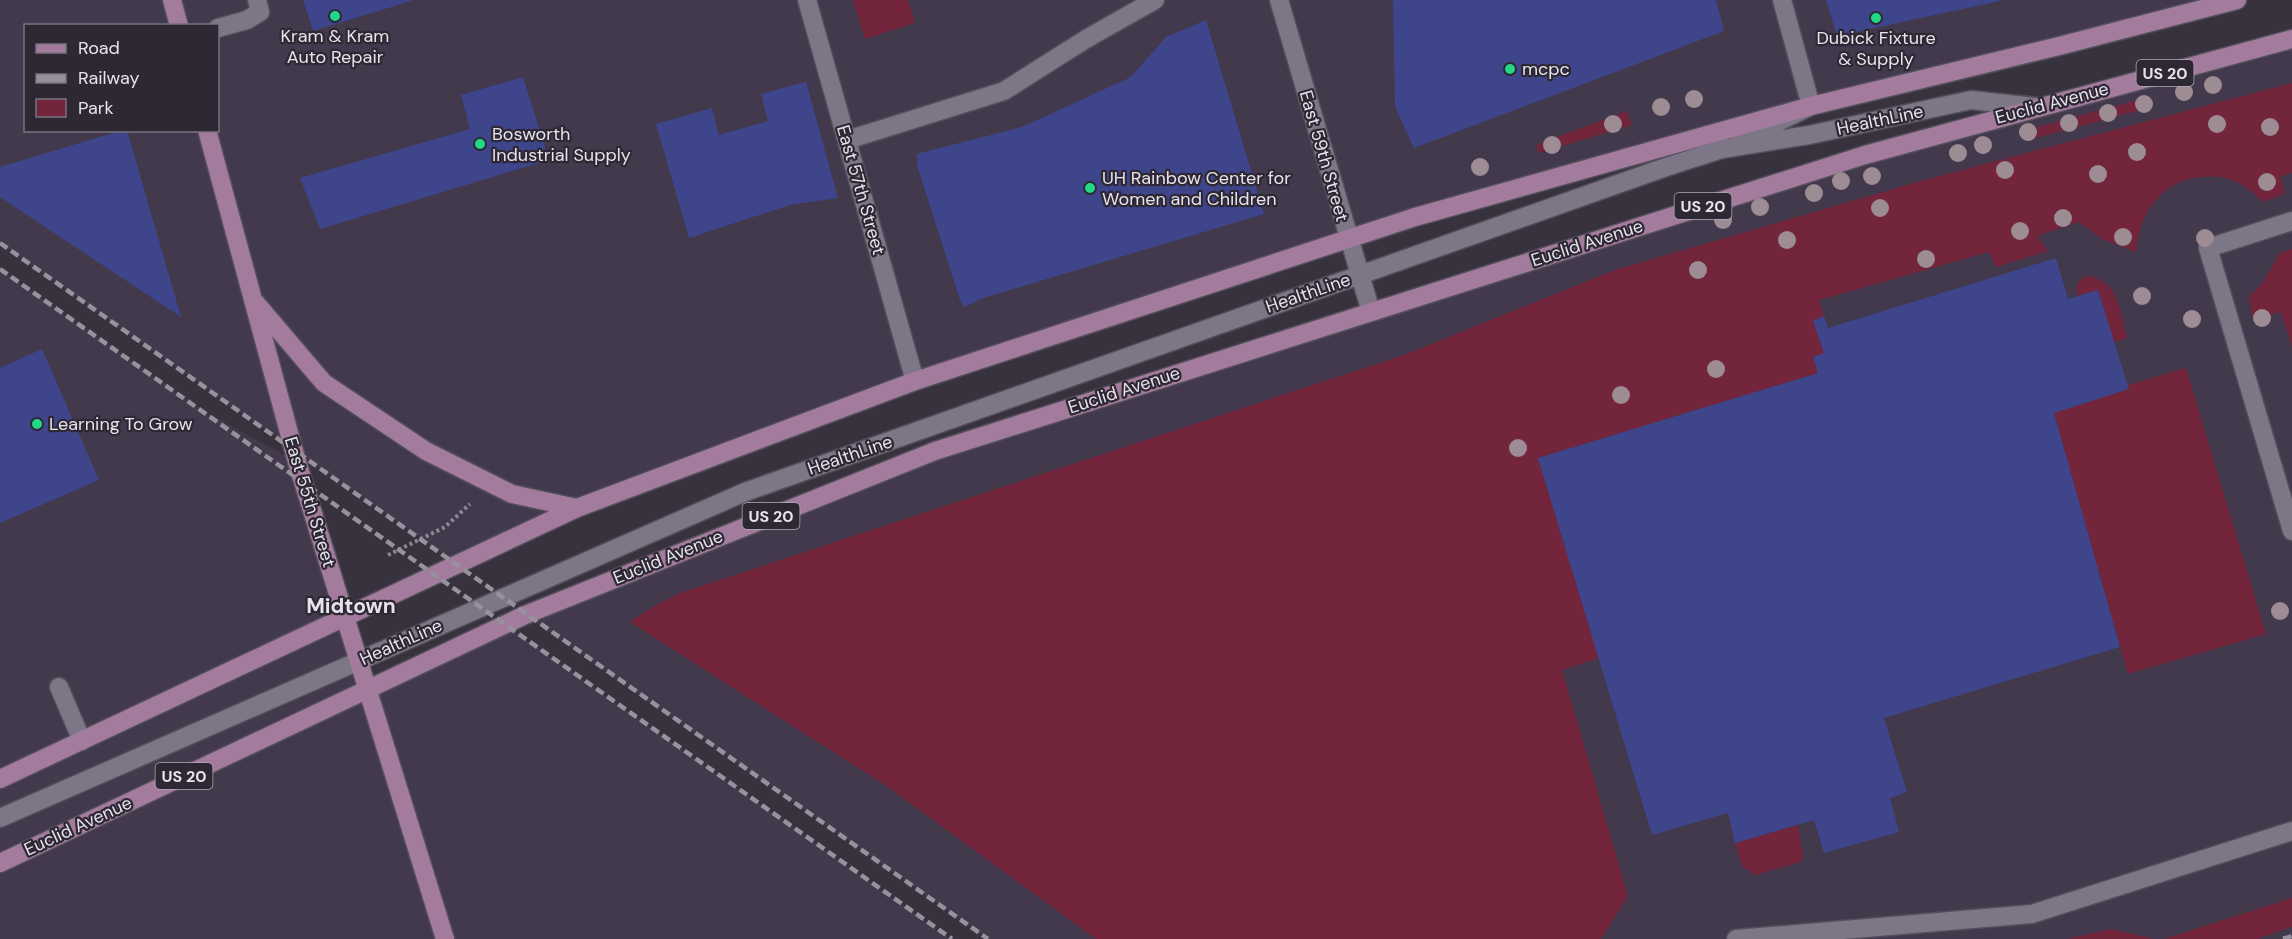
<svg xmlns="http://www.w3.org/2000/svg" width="2292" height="939" font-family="'DM Sans',sans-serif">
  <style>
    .built { fill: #42394c; fill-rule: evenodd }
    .green { fill: #72253b }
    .building { fill: #3f458b }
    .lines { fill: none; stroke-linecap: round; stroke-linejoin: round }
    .minor-casing { stroke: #534e59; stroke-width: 21 }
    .major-casing { stroke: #534e59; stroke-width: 21 }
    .path { stroke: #8c8792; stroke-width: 4; stroke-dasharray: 3 3; stroke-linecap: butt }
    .minor { stroke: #7d7686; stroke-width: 18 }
    .major { stroke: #a27b9d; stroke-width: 18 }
    .rail { stroke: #96919c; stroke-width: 4.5; stroke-dasharray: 9 4.5; stroke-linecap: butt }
    .tree { fill: #9d8c94 }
    .poi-dot { fill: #22d887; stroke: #2e2835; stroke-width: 2 }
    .labels { text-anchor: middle; stroke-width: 4.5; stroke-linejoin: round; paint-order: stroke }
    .shield { fill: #2e2835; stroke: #b0abb5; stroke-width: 1.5 }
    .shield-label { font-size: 16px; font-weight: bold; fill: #e7e3ec }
    .poi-label { font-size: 18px; fill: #e7e3ec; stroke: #2e2835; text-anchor: start }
    .street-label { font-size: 18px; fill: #e7e3ec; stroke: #2e2835 }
    .quarter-label { font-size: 21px; font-weight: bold; fill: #e7e3ec; stroke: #2e2835 }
  </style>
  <rect width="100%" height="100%" fill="#38323f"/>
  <path class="built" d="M0,0h2237l-822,217 -500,164 -456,183 -267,-185 -192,-136zM26,26h192v104h-192z
    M2292,39v900h-1304l-463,-324 410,-164 930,-296z
    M0,269l204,142 93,51 71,226 136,-64 447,315h-951z"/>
  <path class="green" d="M853,0h55l7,23 -50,16z
    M2292,83v90l-12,4 5,16 -21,9c-11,-9 -21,-18 -34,-23 -9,-3 -19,-3 -28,-2 -41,3 -63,37 -66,75l-34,-13 -23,-17 -42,14 11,15 -52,16 -7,-15 -170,48 5,16 -10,6 10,31 -11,4 5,16 -280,85 61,200 -37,12 66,226 -27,43h-505l-211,-154 -255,-163 24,-16 26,-13 724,-238 211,-85 313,-91z
    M2149,97l3,10 -116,31 -2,-10z
    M1627,111l5,14 -94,28 -2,-8z
    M2292,249v98l-11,-35 -28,8 -4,-23 14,-15 17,-29z
    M2085,276c35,3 34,34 42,62l-13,4 -16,-52 -21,6v-12z
    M2186,368l80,266 -138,40 -74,-261 75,-24 -1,-4z
    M1798,825l5,32 -3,5 -45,13 -13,-9 -7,-23z
    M2292,898v29l-35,12h-93z
    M2111,929l44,10h-88z"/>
  <path class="building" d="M303,0h108v1l-98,30z
    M1393,0h323l8,31 -310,117 -19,-41z
    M1826,0h174v1l-163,35z
    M1206,20l58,194 -281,84 -19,9 -4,-7 -44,-138 2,-1 -2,-7 106,-27 109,-50 35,-40z
    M523,77l26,83 -229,69 -20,-51 170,-49 -9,-34z
    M806,82l32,116 -48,7 -101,33 -33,-114 56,-16 7,27 49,-14 -7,-27z
    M123,130h4l54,187 -181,-120v-30z
    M2056,258l12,41 30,-9 31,99 -75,24 66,234 -236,71 23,74 -17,6 9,34 -75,21 -10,-33 -79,23 -7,-30 -76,22 -114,-377 280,-85 -5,-16 11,-4 -11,-32 11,-5 4,12z
    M42,349l57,131 -99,43v-155z"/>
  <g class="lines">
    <defs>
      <path id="minor" d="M807,0l108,381
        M1279,0l92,312
        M218,28l29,-8 13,-8 -3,-12
        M847,140l157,-49 82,-52 69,-39
        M1741,140l70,-34 -29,-106
        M2292,221l-84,27 84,283
        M59,687l23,54
        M0,818l745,-326 921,-325 56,-18 87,-14 162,-35 66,7
        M1736,939l296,-25 260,-83"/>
      <path id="major" d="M172,0l7,26
        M207,130l90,332 148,477
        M255,302l69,81 102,68 86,43 65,14
        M0,779l577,-271 338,-127 500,-164 396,-111 244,-59 182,-47
        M0,863l525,-248 410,-164 930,-296 427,-116"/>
    </defs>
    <use href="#minor" class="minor-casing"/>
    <use href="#major" class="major-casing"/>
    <path class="path" d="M388,555l57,-28 25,-23"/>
    <use href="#minor" class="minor"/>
    <use href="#major" class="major"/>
    <path class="rail" d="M0,243l988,696
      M0,269l952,670
      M2283,939l9,-3"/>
  </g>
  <g class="tree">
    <circle cx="2213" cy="85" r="9"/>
    <circle cx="2184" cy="92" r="9"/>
    <circle cx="1694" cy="99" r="9"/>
    <circle cx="2144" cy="104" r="9"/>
    <circle cx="1661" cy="107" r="9"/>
    <circle cx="2108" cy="113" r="9"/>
    <circle cx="2069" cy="123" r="9"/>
    <circle cx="1613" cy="124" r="9"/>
    <circle cx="2217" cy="124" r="9"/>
    <circle cx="2270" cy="127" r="9"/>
    <circle cx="2028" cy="132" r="9"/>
    <circle cx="1552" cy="145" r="9"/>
    <circle cx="1983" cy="145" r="9"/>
    <circle cx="2137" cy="152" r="9"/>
    <circle cx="1958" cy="153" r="9"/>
    <circle cx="1480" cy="167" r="9"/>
    <circle cx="2005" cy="170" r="9"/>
    <circle cx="2098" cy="174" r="9"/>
    <circle cx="1872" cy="176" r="9"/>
    <circle cx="1841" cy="181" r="9"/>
    <circle cx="2267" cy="182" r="9"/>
    <circle cx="1814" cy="193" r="9"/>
    <circle cx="1760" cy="207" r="9"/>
    <circle cx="1880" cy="208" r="9"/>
    <circle cx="2063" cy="218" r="9"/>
    <circle cx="1723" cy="220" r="9"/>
    <circle cx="2020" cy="231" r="9"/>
    <circle cx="2123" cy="237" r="9"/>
    <circle cx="2205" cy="238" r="9"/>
    <circle cx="1787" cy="240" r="9"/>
    <circle cx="1926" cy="259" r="9"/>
    <circle cx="1698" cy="270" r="9"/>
    <circle cx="2142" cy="296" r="9"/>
    <circle cx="2262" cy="318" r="9"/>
    <circle cx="2192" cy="319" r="9"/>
    <circle cx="1716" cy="369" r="9"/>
    <circle cx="1621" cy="395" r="9"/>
    <circle cx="1518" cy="448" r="9"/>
    <circle cx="2280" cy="611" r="9"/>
  </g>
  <g class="poi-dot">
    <circle cx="335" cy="16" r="6"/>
    <circle cx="1876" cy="18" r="6"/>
    <circle cx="1510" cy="69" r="6"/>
    <circle cx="480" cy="144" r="6"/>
    <circle cx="1090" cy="188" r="6"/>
    <circle cx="37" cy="424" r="6"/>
  </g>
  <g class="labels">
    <g class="shield">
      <rect x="2136.5" y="60" width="57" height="26" rx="4.5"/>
      <rect x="1674.5" y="193" width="57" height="26" rx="4.5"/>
      <rect x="742.5" y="503" width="57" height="26" rx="4.5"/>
      <rect x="155.5" y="763" width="57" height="26" rx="4.5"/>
    </g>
    <g class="shield-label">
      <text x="2165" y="79">US 20</text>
      <text x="1703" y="212">US 20</text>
      <text x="771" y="522">US 20</text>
      <text x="184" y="782">US 20</text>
    </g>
    <g class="poi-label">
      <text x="335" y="42" text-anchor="middle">Kram &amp; Kram<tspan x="335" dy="21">Auto Repair</tspan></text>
      <text x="1876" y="44" text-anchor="middle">Dubick Fixture<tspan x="1876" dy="21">&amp; Supply</tspan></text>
      <text x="1522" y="75">mcpc</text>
      <text x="492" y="140">Bosworth<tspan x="492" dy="21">Industrial Supply</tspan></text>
      <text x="1102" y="184">UH Rainbow Center for<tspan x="1102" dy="21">Women and Children</tspan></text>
      <text x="49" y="430">Learning To Grow</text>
    </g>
    <g class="street-label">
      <text transform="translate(2052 103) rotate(-15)" y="6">Euclid Avenue</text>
      <text transform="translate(1880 120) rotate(-12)" y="6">HealthLine</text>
      <text transform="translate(1324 156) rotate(74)" y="6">East 59th Street</text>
      <text transform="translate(861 190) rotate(74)" y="6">East 57th Street</text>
      <text transform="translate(1587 243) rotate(-18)" y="6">Euclid Avenue</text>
      <text transform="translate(1308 293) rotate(-19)" y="6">HealthLine</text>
      <text transform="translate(1124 390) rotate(-18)" y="6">Euclid Avenue</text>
      <text transform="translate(850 455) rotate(-19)" y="6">HealthLine</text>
      <text transform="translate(310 502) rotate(73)" y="6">East 55th Street</text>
      <text transform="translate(668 557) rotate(-22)" y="6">Euclid Avenue</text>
      <text transform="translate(401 642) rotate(-24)" y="6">HealthLine</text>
      <text transform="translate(78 826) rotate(-25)" y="6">Euclid Avenue</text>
    </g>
    <g class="quarter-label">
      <text x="351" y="613">Midtown</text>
    </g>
  </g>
  <rect x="24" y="24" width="195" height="108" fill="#2e2835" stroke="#78737e" stroke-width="1.5"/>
  <rect x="36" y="44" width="30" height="9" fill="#a27b9d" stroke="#78737e" stroke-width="1.5"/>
  <text x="78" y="54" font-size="18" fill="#e7e3ec">Road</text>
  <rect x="36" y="74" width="30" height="9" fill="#96919c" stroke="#78737e" stroke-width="1.5"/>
  <text x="78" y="84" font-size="18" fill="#e7e3ec">Railway</text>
  <rect x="36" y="99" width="30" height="18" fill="#72253b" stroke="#78737e" stroke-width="1.5"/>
  <text x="78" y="114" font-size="18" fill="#e7e3ec">Park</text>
</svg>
